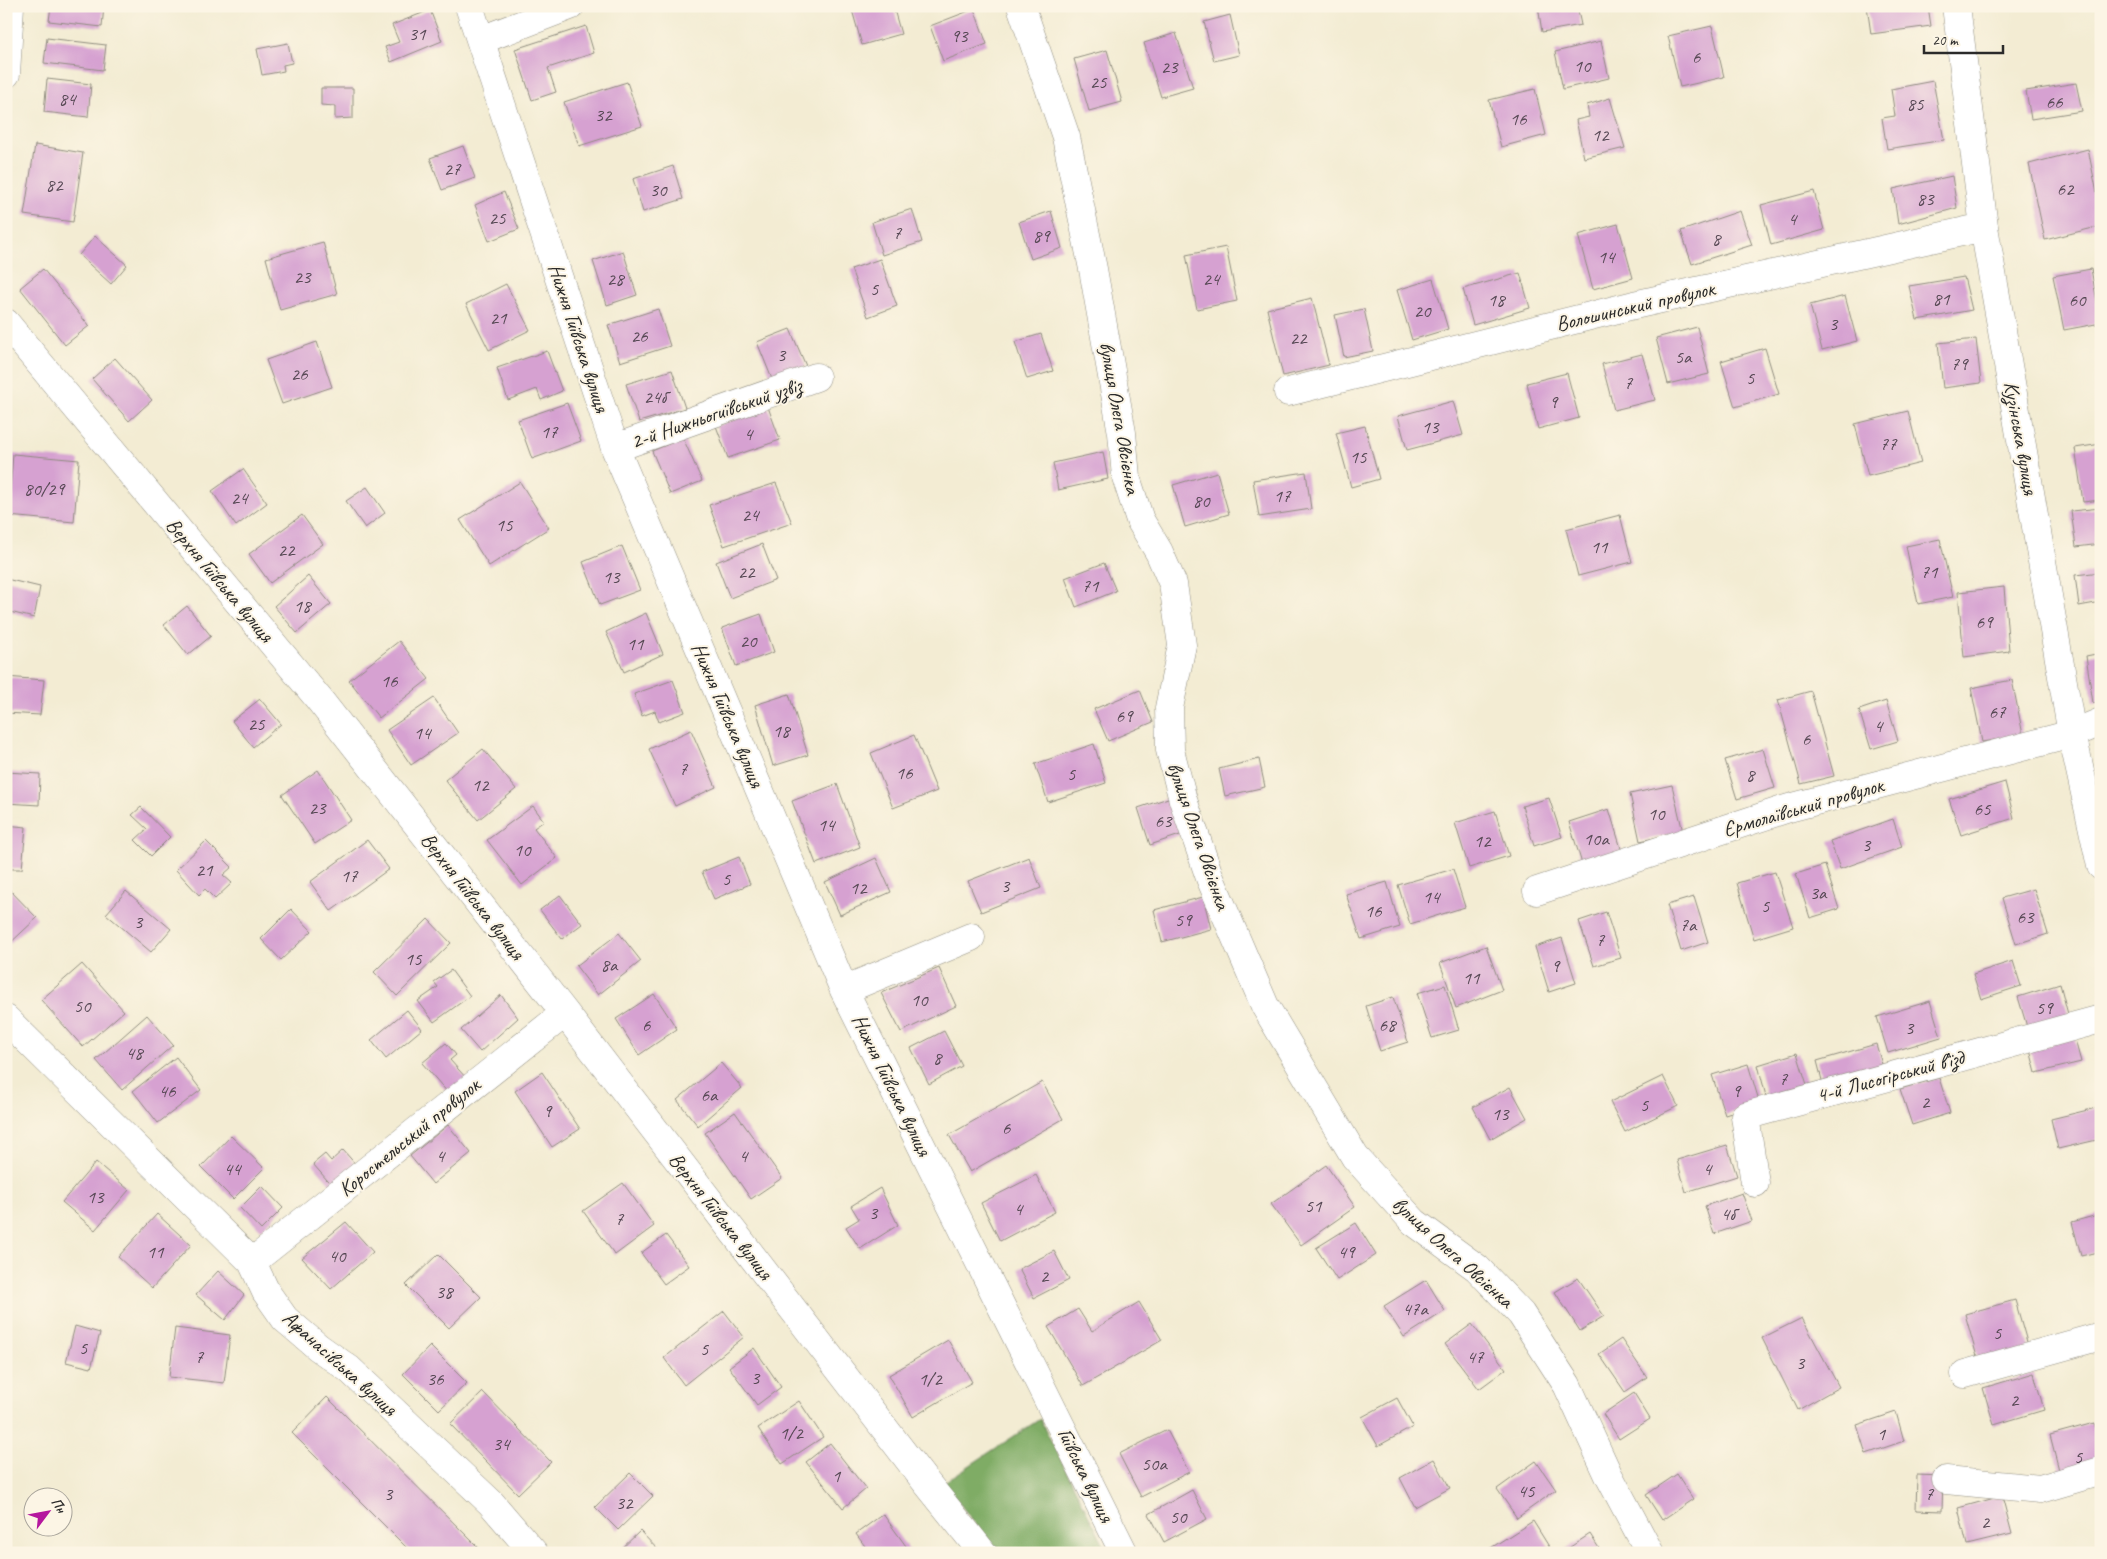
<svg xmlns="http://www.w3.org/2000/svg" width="2107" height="1559" font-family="Caveat,sans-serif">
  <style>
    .forest { fill: #7fac65; stroke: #556c48 }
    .building { fill: #d6a1d1 }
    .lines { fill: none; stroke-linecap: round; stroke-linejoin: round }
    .minor-casing { stroke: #8f8c7f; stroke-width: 29 }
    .minor { stroke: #fff; stroke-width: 28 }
    .labels { text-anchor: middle; stroke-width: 4; stroke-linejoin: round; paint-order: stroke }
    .number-label { font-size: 19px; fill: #564854 }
    .street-label { font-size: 21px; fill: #2b2b2b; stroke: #fcf5e5 }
  </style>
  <rect width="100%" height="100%" fill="#fcf5e5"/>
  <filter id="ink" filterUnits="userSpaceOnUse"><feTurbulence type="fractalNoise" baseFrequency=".02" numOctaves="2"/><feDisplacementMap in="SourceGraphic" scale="10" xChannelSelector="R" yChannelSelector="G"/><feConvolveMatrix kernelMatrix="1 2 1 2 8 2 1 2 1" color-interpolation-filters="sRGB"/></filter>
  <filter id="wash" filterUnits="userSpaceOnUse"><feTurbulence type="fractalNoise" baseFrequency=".0096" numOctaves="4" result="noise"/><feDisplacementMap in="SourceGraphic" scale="20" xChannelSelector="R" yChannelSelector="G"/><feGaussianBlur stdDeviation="1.12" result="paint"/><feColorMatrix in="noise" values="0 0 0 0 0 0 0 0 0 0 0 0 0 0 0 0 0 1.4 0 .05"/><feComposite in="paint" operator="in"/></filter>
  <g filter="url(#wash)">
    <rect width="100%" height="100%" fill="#f3ecd3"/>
    <path class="forest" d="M1040,1419l68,134h-109l-56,-70z"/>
    <g id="blocks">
      <path class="building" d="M51,6h53l-2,21 -53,-6z
        M380,6h20l-17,7z
        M866,6h27l8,28 -39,11 -10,-35z
        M1538,6h39l4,19 -39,7z
        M1867,6h61l3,20 -60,8z
        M974,9l13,35 -44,17 -13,-35z
        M430,10l12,31 -51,21 -6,-15 14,-5 -7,-17z
        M1230,15l9,40 -25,6 -10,-39z
        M586,26l8,27 -46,15 8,24 -24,8 -17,-51z
        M1712,26l12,51 -44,10 -12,-51z
        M1176,33l17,55 -32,9 -17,-54z
        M47,38l59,7 -3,25 -59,-7z
        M1601,41l8,37 -46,11 -8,-37z
        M288,43l4,20 -9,2 1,6 -22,4 -5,-26z
        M1107,50l15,52 -33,9 -15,-52z
        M47,79l44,5 -3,33 -44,-5z
        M1933,81l11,59 -57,9 -5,-31 13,-2 -4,-27z
        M627,82l15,44 -63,20 -15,-44z
        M2076,83l6,28 -51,8 -5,-28z
        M321,88h32v30l-18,1v-13l-14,-1z
        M1535,89l11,46 -45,12 -12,-47z
        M1610,98l15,50 -41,10 -8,-38 13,-3 -2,-12z
        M35,145l48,8 -10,69 -49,-7z
        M463,146l12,32 -33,12 -12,-32z
        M2088,149l13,64v13l-56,14 -16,-76z
        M673,166l10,33 -40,13 -10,-33z
        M1952,176l5,32 -59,16 -5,-35z
        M1814,191l10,39 -53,15 -10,-40z
        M504,192l15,37 -30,12 -14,-36z
        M912,209l10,33 -40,13 -10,-33z
        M1051,211l11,37 -31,11 -12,-37z
        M1740,211l12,34 -60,19 -11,-33z
        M1618,224l15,54 -40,11 -15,-54z
        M95,236l32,29 -16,19 -32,-29z
        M323,242l14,52 -57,16 -14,-52z
        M1226,247l11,54 -40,8 -11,-54z
        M623,251l14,44 -30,10 -14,-44z
        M880,259l17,47 -29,11 -17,-48z
        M43,269l46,57 -24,19 -45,-57z
        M2091,269l10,54 -37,7 -11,-54z
        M1520,273l10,35 -57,17 -10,-36z
        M1964,277l8,33 -55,10 -8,-34z
        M1433,279l15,50 -36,11 -15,-50z
        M506,284l24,46 -41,20 -23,-46z
        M1845,296l12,45 -35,9 -12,-45z
        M1312,298l17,67 -46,11 -16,-67z
        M658,309l12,37 -50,16 -12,-37z
        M1364,309l9,42 -29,6 -9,-42z
        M1697,327l12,47 -41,10 -12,-46z
        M790,329l16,37 -34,13 -15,-37z
        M1041,334l12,37 -26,8 -12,-37z
        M1976,339l5,44 -38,5 -5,-45z
        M317,342l15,45 -50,17 -16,-44z
        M1765,348l14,46 -44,13 -14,-46z
        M547,351l15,40 -21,9 -4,-11 -29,11 -11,-32z
        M1642,354l13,46 -41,10 -12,-46z
        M115,358l37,42 -23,21 -37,-42z
        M672,370l13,38 -46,14 -13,-38z
        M1567,373l12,45 -41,11 -11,-46z
        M1453,401l10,34 -56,15 -9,-34z
        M567,403l14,38 -49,18 -14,-39z
        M768,407l12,33 -52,18 -12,-32z
        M1908,411l13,52 -53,13 -13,-52z
        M1365,426l14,53 -28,8 -15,-54z
        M683,438l19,43 -32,13 -18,-43z
        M2101,444v56l-18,2 -8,-54z
        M1103,452l5,27 -50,11 -5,-27z
        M13,454l66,6 -5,62 -66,-6z
        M243,469l24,34 -31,23 -24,-35z
        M1217,472l12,42 -44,13 -12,-42z
        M1306,472l5,37 -52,8 -6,-37z
        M520,482l29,46 -60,38 -29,-46z
        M776,483l16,40 -68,23 -15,-41z
        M367,487l18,26 -20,15 -19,-27z
        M2101,508v36l-25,3 -5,-36z
        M302,515l21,29 -53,39 -21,-29z
        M1620,515l12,47 -54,14 -12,-47z
        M1940,539l13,58 -35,7 -12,-58z
        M762,544l14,36 -46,18 -14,-36z
        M622,546l18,44 -40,15 -17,-43z
        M1104,563l12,28 -40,16 -11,-29z
        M2101,572v30l-22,4 -4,-31z
        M308,576l23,28 -34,29 -23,-27z
        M6,579l34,8 -6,31 -28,-7z
        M2004,587l5,64 -45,6 -6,-65z
        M187,606l24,30 -23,19 -24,-30z
        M646,613l17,41 -39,18 -18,-40z
        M761,614l13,38 -38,14 -14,-38z
        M399,641l30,38 -50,39 -30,-38z
        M2101,653v48l-8,2 -7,-47z
        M6,677l38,3 -4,35 -34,-2z
        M673,680l12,32 -26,10 -4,-11 -13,5 -8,-22z
        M2012,680l11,55 -41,7 -11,-54z
        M1140,690l13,32 -45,19 -14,-32z
        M1811,691l23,85 -33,8 -23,-84z
        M789,694l19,61 -35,11 -18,-61z
        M434,698l24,35 -47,32 -24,-35z
        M260,699l21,25 -28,23 -21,-26z
        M1886,701l12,40 -27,8 -12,-39z
        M691,730l25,57 -41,19 -26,-57z
        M914,735l23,56 -44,17 -22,-55z
        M1094,744l12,39 -58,19 -13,-38z
        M483,749l33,40 -38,31 -33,-40z
        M1763,749l12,39 -38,11 -12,-39z
        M1259,759l6,28 -40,9 -6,-27z
        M318,770l33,50 -36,24 -33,-49z
        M6,772l34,2 -1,31 -33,-2z
        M2005,782l9,36 -53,17 -12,-36z
        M837,784l23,63 -44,17 -24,-63z
        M1672,785l11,47 -43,9 -10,-47z
        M1177,795l12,37 -39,13 -12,-37z
        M1549,798l13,39 -28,9 -12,-40z
        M533,806l11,15 -10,7 23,30 -35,27 -35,-45z
        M141,807l29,30 -19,19 -16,-16 12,-11 -15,-14z
        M1609,809l14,46 -40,12 -14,-45z
        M1495,811l14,45 -40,12 -14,-45z
        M1893,819l9,28 -62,22 -10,-28z
        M6,825l20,2 -4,42h-16z
        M367,840l22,29 -58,42 -21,-29z
        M206,841l26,26 -9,8 9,8 -17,16 -10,-10 -6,6 -23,-25z
        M739,857l11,27 -36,15 -12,-27z
        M1029,857l12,31 -60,24 -13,-31z
        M876,858l15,34 -51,23 -15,-33z
        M1825,865l14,44 -29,9 -14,-44z
        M1453,869l12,38 -55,17 -12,-39z
        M1775,872l18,55 -39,12 -17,-56z
        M1387,882l13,45 -39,12 -15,-45z
        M6,886l31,32 -31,29z
        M2034,889l14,45 -32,10 -14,-46z
        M126,891l45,38 -20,23 -45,-38z
        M560,895l22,29 -20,15 -22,-29z
        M1203,897l8,32 -49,13 -8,-32z
        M1694,897l14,45 -27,9 -14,-46z
        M291,909l21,22 -31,29 -20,-21z
        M1606,912l15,46 -27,8 -15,-45z
        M428,919l23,24 -54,53 -23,-24z
        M619,933l22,28 -43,34 -22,-29z
        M1562,938l14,45 -27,9 -14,-45z
        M1486,946l16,44 -46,18 -16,-45z
        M2013,961l8,25 -40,13 -8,-25z
        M82,964l42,47 -41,36 -42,-47z
        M939,968l17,38 -55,26 -20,-39z
        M451,970l19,26 -36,26 -16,-21 20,-14 -4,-5z
        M2060,984l9,34 -41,12 -10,-33z
        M1445,985l14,45 -27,8 -15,-45z
        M654,994l23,35 -38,26 -23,-36z
        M501,995l17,23 -38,34 -19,-22z
        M1393,997l15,45 -28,9 -14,-45z
        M1930,1001l11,36 -53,16 -11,-36z
        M407,1010l15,19 -36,30 -15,-19z
        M147,1015l26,30 -51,45 -26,-30z
        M944,1031l18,35 -33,18 -18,-36z
        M2074,1036l7,26 -45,11 -6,-23z
        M446,1043l10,12 -6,5 17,19 -18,15 -27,-31z
        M1876,1044l8,27 -60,17 -7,-27z
        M1797,1053l12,38 -41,13 -10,-39z
        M176,1057l25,33 -43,33 -25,-32z
        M721,1063l21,25 -44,38 -21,-26z
        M1748,1064l12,40 -35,11 -13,-40z
        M542,1072l38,57 -28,18 -37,-56z
        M1663,1076l15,30 -53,26 -15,-30z
        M1939,1078l11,35 -38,12 -12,-36z
        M6,1081l5,1 -4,24h-1z
        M1042,1082l21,37 -93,53 -21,-37z
        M1510,1087l17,31 -37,21 -17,-32z
        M2096,1108l5,19v12l-43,10 -7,-30z
        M735,1112l47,66 -31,21 -46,-66z
        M448,1125l23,28 -38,31 -23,-28z
        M231,1136l33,32 -31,31 -32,-32z
        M1727,1145l10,31 -51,16 -9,-32z
        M343,1150l15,17 -24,21 -21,-24 12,-10 6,7z
        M96,1162l33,28 -34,40 -33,-28z
        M1326,1165l29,42 -54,38 -30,-41z
        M1036,1175l19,37 -55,29 -19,-38z
        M623,1183l31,43 -39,29 -32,-44z
        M262,1186l21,22 -22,22 -21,-22z
        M880,1188l18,37 -38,24 -14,-22 13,-8 -8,-13z
        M1742,1193l10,28 -38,13 -9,-28z
        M157,1214l34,31 -39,43 -34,-31z
        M2101,1214v37l-20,5 -9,-34z
        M346,1222l27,30 -42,37 -29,-31z
        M1356,1223l20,32 -39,25 -21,-32z
        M666,1235l23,31 -25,18 -23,-31z
        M1054,1251l15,29 -35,18 -15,-29z
        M438,1254l43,43 -32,31 -43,-43z
        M218,1271l26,24 -19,25 -29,-25z
        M1578,1278l26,38 -24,15 -25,-39z
        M1426,1280l19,31 -41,26 -20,-31z
        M2015,1300l14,49 -50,15 -14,-50z
        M1139,1302l23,38 -79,46 -35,-59 30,-18 14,22z
        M724,1311l20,26 -60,48 -20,-27z
        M1802,1318l37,69 -41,23 -36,-72z
        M1472,1324l34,45 -27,20 -34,-45z
        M75,1326l25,7 -9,35 -25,-6z
        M175,1328l55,7 -6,48 -55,-6z
        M1621,1339l26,38 -22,15 -26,-38z
        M948,1340l24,42 -59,35 -24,-42z
        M430,1346l37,37 -28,27 -36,-36z
        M754,1348l27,39 -24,18 -28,-38z
        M2034,1373l10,37 -50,15 -11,-37z
        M483,1392l68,70 -33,32 -68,-70z
        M1634,1393l16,26 -31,20 -16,-25z
        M327,1397l157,156h-72l-120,-120z
        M1397,1398l16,29 -35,19 -16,-29z
        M799,1401l24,36 -41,27 -24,-36z
        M1896,1412l8,29 -38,13 -9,-29z
        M2094,1423l7,25v15l-41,11 -10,-39z
        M1167,1430l22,42 -48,25 -22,-43z
        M830,1443l36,46 -23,19 -37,-46z
        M1434,1459l16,29 -35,19 -15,-29z
        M1536,1461l20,29 -39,28 -20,-29z
        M630,1473l23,23 -35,34 -23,-23z
        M1677,1474l16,25 -31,21 -16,-25z
        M1917,1475l26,1 -1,35 -26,-1z
        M1192,1490l15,29 -43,23 -15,-28z
        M2002,1496l10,38 -45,11 -9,-37z
        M883,1514l28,39h-41l-14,-19z
        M1533,1521l20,32h-66l-1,-2z
        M640,1531l21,22h-44z
        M1590,1534l12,19h-41z"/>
    </g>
  </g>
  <g filter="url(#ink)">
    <use href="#blocks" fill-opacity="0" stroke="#8f8c7f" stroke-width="1"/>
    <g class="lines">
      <defs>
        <path id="minor" d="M469,6l146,442 229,542 280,563
          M1021,6l45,131 27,132 29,164 4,44 14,43 19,32 14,32 9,61 -13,63 1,42 13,50 27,78 55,128 90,151 59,65 63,46 44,46 46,71 42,91 41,77
          M1956,6l28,221 88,507 29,132
          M481,40l89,-34
          M6,74l4,-68
          M6,323l312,375 247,315 360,468 58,72
          M1288,392l346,-87 350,-78
          M615,448l201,-71
          M1537,891l252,-83 283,-74 29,-12
          M844,990l127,-53
          M6,1019l246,243 14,30 19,27 33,28 31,22 142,134 43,50
          M1755,1183l-10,-67 356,-97
          M252,1262l313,-249
          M1965,1374l136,-38
          M1946,1480l94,9 61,-18"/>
      </defs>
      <use href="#minor" class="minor-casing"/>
      <use href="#minor" class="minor"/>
    </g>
  </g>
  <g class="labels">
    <g class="number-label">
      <text x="417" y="40">31</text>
      <text x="959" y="42">93</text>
      <text x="1696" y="63">6</text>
      <text x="1582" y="72">10</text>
      <text x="1169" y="73">23</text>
      <text x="1098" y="88">25</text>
      <text x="67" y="105">84</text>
      <text x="2054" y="108">66</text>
      <text x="1915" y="110">85</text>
      <text x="603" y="121">32</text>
      <text x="1518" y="125">16</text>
      <text x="1600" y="141">12</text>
      <text x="452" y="175">27</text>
      <text x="54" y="191">82</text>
      <text x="2065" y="195">62</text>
      <text x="658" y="196">30</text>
      <text x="1925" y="205">83</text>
      <text x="497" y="224">25</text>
      <text x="1792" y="225">4</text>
      <text x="897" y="239">7</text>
      <text x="1041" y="242">89</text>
      <text x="1716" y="245">8</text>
      <text x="1606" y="263">14</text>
      <text x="302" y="283">23</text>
      <text x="615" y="285">28</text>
      <text x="1211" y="285">24</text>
      <text x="874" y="295">5</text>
      <text x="1941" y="305">81</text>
      <text x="1496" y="306">18</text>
      <text x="2077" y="306">60</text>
      <text x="1422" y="317">20</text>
      <text x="498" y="324">21</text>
      <text x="1833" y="330">3</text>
      <text x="639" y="342">26</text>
      <text x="1298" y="344">22</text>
      <text x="781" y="361">3</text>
      <text x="1683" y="363">5а</text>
      <text x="1959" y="370">79</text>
      <text x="299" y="380">26</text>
      <text x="1750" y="384">5</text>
      <text x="1628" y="389">7</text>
      <text x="655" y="403">24б</text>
      <text x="1553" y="408">9</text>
      <text x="1430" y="433">13</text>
      <text x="549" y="438">17</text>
      <text x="748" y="440">4</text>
      <text x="1888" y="450">77</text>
      <text x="1358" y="463">15</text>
      <text x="44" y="495">80/29</text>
      <text x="1282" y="502">17</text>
      <text x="239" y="504">24</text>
      <text x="1201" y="507">80</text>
      <text x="750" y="521">24</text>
      <text x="504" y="531">15</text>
      <text x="1599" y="553">11</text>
      <text x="286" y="556">22</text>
      <text x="746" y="578">22</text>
      <text x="1929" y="578">71</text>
      <text x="611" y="583">13</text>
      <text x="1090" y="592">71</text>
      <text x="302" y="612">18</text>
      <text x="1984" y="628">69</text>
      <text x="748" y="647">20</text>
      <text x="635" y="650">11</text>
      <text x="389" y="687">16</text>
      <text x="1997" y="718">67</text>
      <text x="1124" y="722">69</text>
      <text x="256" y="730">25</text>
      <text x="1878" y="732">4</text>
      <text x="781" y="737">18</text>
      <text x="422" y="739">14</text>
      <text x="1806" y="745">6</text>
      <text x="683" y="775">7</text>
      <text x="904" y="779">16</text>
      <text x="1071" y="780">5</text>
      <text x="1750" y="781">8</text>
      <text x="480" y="791">12</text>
      <text x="317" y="814">23</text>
      <text x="1982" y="815">65</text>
      <text x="1656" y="820">10</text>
      <text x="1163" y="827">63</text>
      <text x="826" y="831">14</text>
      <text x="1596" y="845">10а</text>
      <text x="1482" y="847">12</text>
      <text x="1866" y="851">3</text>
      <text x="522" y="856">10</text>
      <text x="204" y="876">21</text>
      <text x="349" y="882">17</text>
      <text x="726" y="885">5</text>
      <text x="1005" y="892">3</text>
      <text x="858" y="894">12</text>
      <text x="1818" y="899">3а</text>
      <text x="1431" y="903">14</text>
      <text x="1765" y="912">5</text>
      <text x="1373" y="917">16</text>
      <text x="2025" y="923">63</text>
      <text x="1183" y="926">59</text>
      <text x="138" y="928">3</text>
      <text x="1688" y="931">7а</text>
      <text x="1600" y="946">7</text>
      <text x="413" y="965">15</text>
      <text x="609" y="971">8а</text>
      <text x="1555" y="972">9</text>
      <text x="1471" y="984">11</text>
      <text x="919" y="1006">10</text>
      <text x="82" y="1012">50</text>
      <text x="2044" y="1014">59</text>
      <text x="646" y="1031">6</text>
      <text x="1387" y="1031">68</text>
      <text x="1909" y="1034">3</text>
      <text x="134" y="1059">48</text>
      <text x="937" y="1064">8</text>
      <text x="1783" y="1085">7</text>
      <text x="167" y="1097">46</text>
      <text x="1736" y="1097">9</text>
      <text x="709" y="1101">6а</text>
      <text x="1925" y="1108">2</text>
      <text x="1644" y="1111">5</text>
      <text x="547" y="1117">9</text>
      <text x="1500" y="1120">13</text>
      <text x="1006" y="1134">6</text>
      <text x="440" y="1162">4</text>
      <text x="743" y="1162">4</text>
      <text x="232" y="1175">44</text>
      <text x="1707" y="1175">4</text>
      <text x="95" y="1203">13</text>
      <text x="1313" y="1212">51</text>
      <text x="1018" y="1215">4</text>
      <text x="873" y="1219">3</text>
      <text x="1728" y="1220">4б</text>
      <text x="619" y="1225">7</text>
      <text x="155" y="1258">11</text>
      <text x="1346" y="1258">49</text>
      <text x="337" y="1262">40</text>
      <text x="1044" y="1282">2</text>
      <text x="444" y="1298">38</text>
      <text x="1415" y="1315">47а</text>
      <text x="1997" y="1339">5</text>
      <text x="83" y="1354">5</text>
      <text x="704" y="1355">5</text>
      <text x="199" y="1363">7</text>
      <text x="1475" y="1363">47</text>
      <text x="1800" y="1369">3</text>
      <text x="755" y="1384">3</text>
      <text x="435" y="1385">36</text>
      <text x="930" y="1385">1/2</text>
      <text x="2014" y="1406">2</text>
      <text x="791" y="1439">1/2</text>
      <text x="1881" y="1440">1</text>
      <text x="501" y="1450">34</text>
      <text x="2078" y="1463">5</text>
      <text x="1154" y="1470">50а</text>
      <text x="836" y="1482">1</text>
      <text x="1526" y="1497">45</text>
      <text x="388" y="1500">3</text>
      <text x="1929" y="1500">7</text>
      <text x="624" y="1509">32</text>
      <text x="1178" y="1523">50</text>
      <text x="1985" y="1528">2</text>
    </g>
    <g class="street-label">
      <text transform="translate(1635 306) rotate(-13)" y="7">Волошинський провулок</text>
      <text transform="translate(579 338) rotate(72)" y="7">Нижня Гиївська вулиця</text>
      <text transform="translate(716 413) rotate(-19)" y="7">2-й Нижньогиївський узвіз</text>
      <text transform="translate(1120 418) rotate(80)" y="7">вулиця Олега Овсієнка</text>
      <text transform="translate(2021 438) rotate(80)" y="7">Кузінська вулиця</text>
      <text transform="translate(220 580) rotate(50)" y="7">Верхня Гиївська вулиця</text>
      <text transform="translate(728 715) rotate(67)" y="7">Нижня Гиївська вулиця</text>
      <text transform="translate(1803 807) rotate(-16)" y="7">Єрмолаївський провулок</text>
      <text transform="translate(1199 836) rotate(71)" y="7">вулиця Олега Овсієнка</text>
      <text transform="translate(473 896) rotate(52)" y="7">Верхня Гиївська вулиця</text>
      <text transform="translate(1890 1076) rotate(-15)" y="7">4-й Лисогірський в’їзд</text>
      <text transform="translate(892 1085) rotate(64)" y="7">Нижня Гиївська вулиця</text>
      <text transform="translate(409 1137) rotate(-39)" y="7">Коростельський провулок</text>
      <text transform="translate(721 1216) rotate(52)" y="7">Верхня Гиївська вулиця</text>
      <text transform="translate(1453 1252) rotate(42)" y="7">вулиця Олега Овсієнка</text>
      <text transform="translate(340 1363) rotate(42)" y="7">Афанасівська вулиця</text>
      <text transform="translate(1086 1475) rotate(64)" y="7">Гиївська вулиця</text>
    </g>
  </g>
  <rect width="2107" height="1559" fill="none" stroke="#fcf5e5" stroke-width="25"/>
  <g transform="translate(48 1512) rotate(58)"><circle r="24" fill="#fcf5e5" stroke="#a8a49b"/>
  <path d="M0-4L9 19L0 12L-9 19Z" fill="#b5179e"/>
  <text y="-8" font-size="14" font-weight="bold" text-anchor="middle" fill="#2b2b2b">Пн</text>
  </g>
  <path d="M1924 45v8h79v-8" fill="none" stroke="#2b2b2b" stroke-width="2.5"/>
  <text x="1932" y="45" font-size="15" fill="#2b2b2b" stroke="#fcf5e5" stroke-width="4" paint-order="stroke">20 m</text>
</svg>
